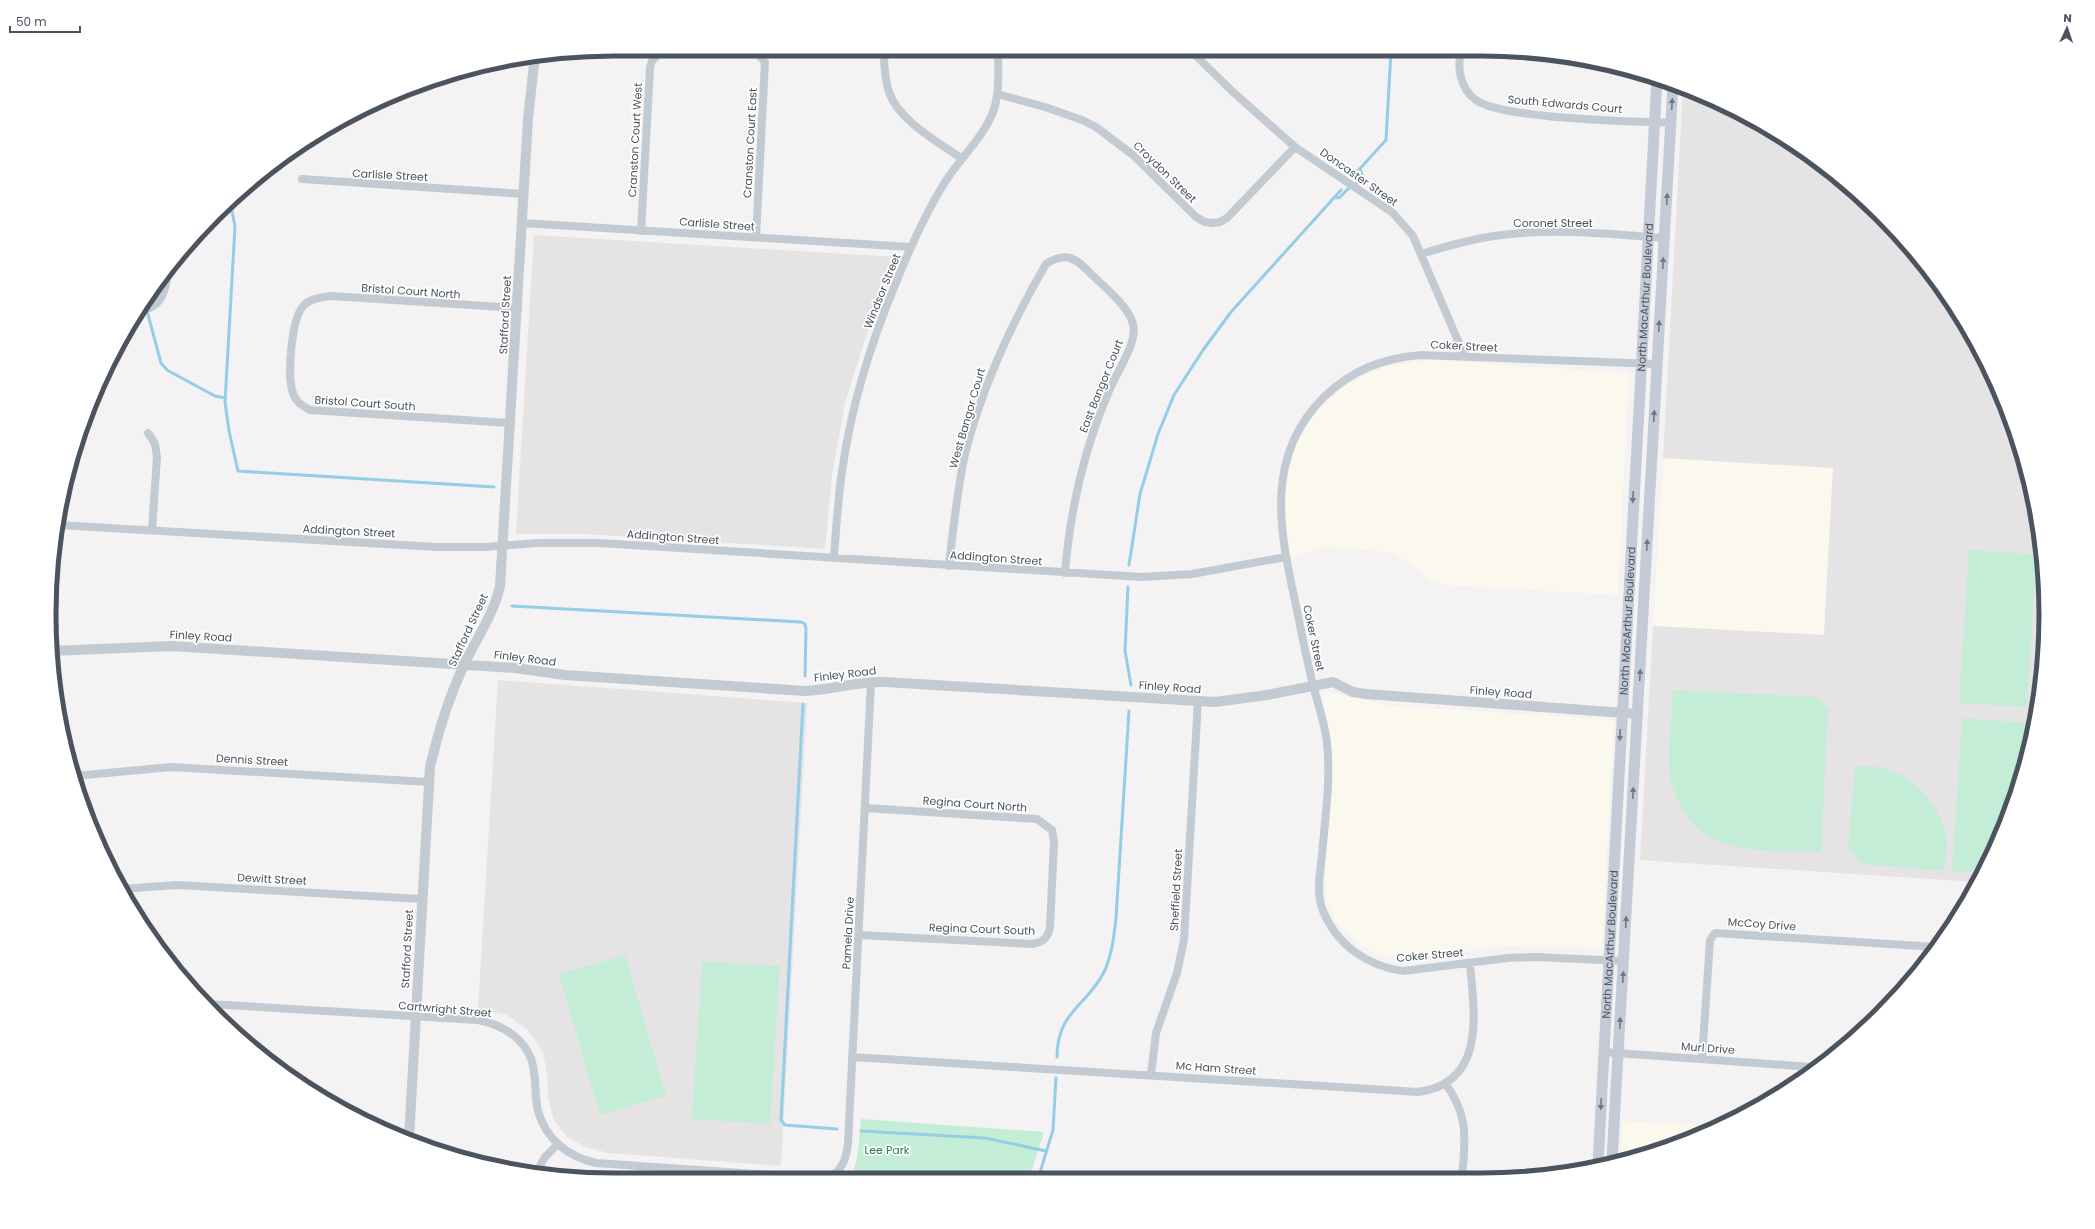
<svg xmlns="http://www.w3.org/2000/svg" width="2095" height="1229" font-family="Poppins,sans-serif">
  <style>
    .commercial { fill: #fbf9ee }
    .education { fill: #e5e3e3 }
    .green { fill: #c4edd8 }
    .lines { fill: none; stroke-linecap: round; stroke-linejoin: round }
    .stream { stroke: #95cde6; stroke-width: 3 }
    .minor { stroke: #c4cad2; stroke-width: 8 }
    .tertiary { stroke: #c4cad2; stroke-width: 10 }
    .secondary { stroke: #c4cbd6; stroke-width: 11 }
    .oneway { fill: #6f7782 }
    .labels { text-anchor: middle; stroke-width: 3.5; stroke-linejoin: round; paint-order: stroke }
    .street-label { font-size: 11px; fill: #4b535e; stroke: #fff }
    .park-label { font-size: 11px; fill: #1f7b57; stroke: #fff }
    .rim { fill: none; stroke: #4b535e; stroke-width: 5 }
  </style>
  <rect width="100%" height="100%" fill="#f4f2f2"/>
  <path class="commercial" d="M1429,360l200,13 -11,222 -172,-10 -13,-4 -40,-29 -67,-5 -35,10 -5,-32 -1,-41 11,-40 22,-35 32,-27 38,-16z
    M1663,458l170,10 -9,167 -171,-9z
    M1328,692l64,14 222,14 -12,228 -98,-2 -101,13 -26,-5 -22,-12 -18,-20 -10,-23 -2,-26 7,-122 -9,-53z
    M1623,1121l92,5 -53,24 -42,8z"/>
  <path class="education" d="M1683,89l111,55 86,70 71,86 52,98 32,106 11,110 -11,111 -32,106 -27,51 -336,-22 13,-234 171,9 9,-167 -170,-10z
    M534,235l362,22 -24,60 -27,86 -13,72 -7,74 -241,-15h-68z
    M498,680l309,23 -26,463 -172,-13 -24,-6 -19,-11 -12,-16 -6,-23 -1,-24 -4,-21 -15,-22 -21,-15 -29,-6z"/>
  <path class="green" d="M1969,550l67,4 -9,153 -68,-4z
    M1673,690l144,7 11,12 -7,143c-48,-2 -114,6 -140,-45 -6,-12 -11,-24 -12,-38 -1,-26 3,-53 4,-79z
    M1962,718l68,5 -2,25 -25,83 -22,42 -29,-2z
    M1855,766c9,1 19,0 27,2 36,10 61,39 65,75 1,9 -2,19 -3,28l-82,-7 -14,-16z
    M625,955l41,141 -66,19 -41,-141z
    M702,961l78,5 -10,158 -78,-5z
    M861,1119l183,13 -15,47h-181c11,-11 11,-44 13,-60z"/>
  <g class="lines">
    <path class="stream" d="M1356,173l30,-33 5,-89
      M1355,186l7,-11 -2,-6
      M1335,197l4,1 12,-12
      M230,202l5,24 -10,176 4,29 9,40 256,16
      M147,311l14,52 6,7 48,26 10,2
      M1129,565l11,-71 18,-60 16,-39 29,-45 28,-38 110,-122
      M1128,587l-3,64 6,34
      M512,606l289,16 4,2 1,5 -1,47
      M803,704l-22,416 4,5 52,4
      M1057,1057c0,-46 31,-52 47,-85 8,-17 10,-36 12,-54l13,-207
      M861,1131l124,7 61,13
      M1038,1179l15,-49 3,-52"/>
    <path class="minor" d="M1461,50c-4,18 -1,39 15,50 25,19 156,21 195,23
      M1191,51l42,41 62,55 98,66 20,23 52,121
      M884,53c0,13 1,26 5,39 9,28 49,50 72,66
      M997,94l48,13 37,13 14,7 37,28 63,62 9,5 7,1 8,-1 7,-4 68,-71
      M302,179l222,15
      M522,223l389,24
      M641,231l9,-163 2,-7 7,-8
      M756,238l9,-176 -8,-9
      M1421,254c26,-8 53,-16 80,-19 54,-7 109,-1 163,3
      M139,310c22,0 27,-20 29,-38
      M511,423l-201,-13c-8,-4 -14,-8 -17,-17 -6,-16 -2,-75 11,-88 6,-6 17,-8 26,-9l188,12
      M148,433l7,11 2,13 -5,73
      M57,525l381,22h45l56,-4h60l543,34 50,-3 94,-17
      M834,558c2,-31 4,-62 9,-93 9,-62 28,-122 52,-180 14,-35 30,-71 50,-103 15,-24 38,-44 48,-70 7,-19 5,-40 5,-60
      M949,566c4,-37 8,-75 16,-112 17,-67 46,-130 81,-190 18,-12 29,-7 42,7 14,14 40,34 45,53 5,19 -17,49 -24,67 -25,58 -39,120 -44,182
      M75,776l96,-9 257,15
      M121,889l55,-4 246,14
      M859,935l174,9c10,-2 15,-6 17,-17l4,-85 -2,-12 -15,-11 -172,-11
      M1624,961l-88,-4 -28,1 -105,13c-36,-5 -66,-26 -80,-60 -7,-17 -3,-38 -1,-56 3,-37 9,-75 5,-112 -2,-20 -9,-38 -14,-58 -7,-28 -12,-56 -18,-84 -16,-73 -30,-146 29,-204 28,-27 59,-39 97,-42l236,9
      M208,1004l270,16c27,5 53,22 56,52 2,12 1,27 4,39 8,29 31,46 58,52l175,12 15,4
      M1603,1052l209,15
      M852,1057l566,35c69,-9 56,-79 52,-129
      M1702,1059l8,-119 5,-7 221,14
      M1151,1075l5,-42 21,-60 7,-33 14,-239
      M1445,1083c25,34 20,57 17,96
      M537,1171l8,-14 13,-13
      M828,1179c14,-9 18,-19 20,-35l23,-462"/>
    <path class="tertiary" d="M50,651l121,-5 344,22 50,7 240,16c27,-1 53,-10 80,-9l330,20 52,-7 66,-13 20,10 13,2 272,20
      M409,1138l21,-371c8,-35 19,-70 34,-102 12,-26 30,-51 36,-79l28,-467 7,-64"/>
    <g class="secondary">
      <path d="M1612,1160l61,-1076"/>
      <path id="s1" d="M1598,1163l59,-1085"/>
    </g>
  </g>
  <defs><path id="oneway-solid" d="M-6-.8H1V-3.2L6.5 0L1 3.2V.8H-6Z"/></defs>
  <g class="oneway">
    <use href="#oneway-solid" transform="translate(1672 104) rotate(-87)"/>
    <use href="#oneway-solid" transform="translate(1667 199) rotate(-87)"/>
    <use href="#oneway-solid" transform="translate(1663 263) rotate(-87)"/>
    <use href="#oneway-solid" transform="translate(1659 326) rotate(-87)"/>
    <use href="#oneway-solid" transform="translate(1654 416) rotate(-87)"/>
    <use href="#oneway-solid" transform="translate(1633 497) rotate(93)"/>
    <use href="#oneway-solid" transform="translate(1647 545) rotate(-87)"/>
    <use href="#oneway-solid" transform="translate(1640 675) rotate(-87)"/>
    <use href="#oneway-solid" transform="translate(1620 735) rotate(93)"/>
    <use href="#oneway-solid" transform="translate(1633 793) rotate(-87)"/>
    <use href="#oneway-solid" transform="translate(1626 922) rotate(-87)"/>
    <use href="#oneway-solid" transform="translate(1623 977) rotate(-87)"/>
    <use href="#oneway-solid" transform="translate(1620 1023) rotate(-87)"/>
    <use href="#oneway-solid" transform="translate(1601 1104) rotate(93)"/>
  </g>
  <g class="labels">
    <g class="street-label">
      <text transform="translate(1565 104) rotate(5)" y="4">South Edwards Court</text>
      <text transform="translate(635 140) rotate(-87)" y="4">Cranston Court West</text>
      <text transform="translate(750 143) rotate(-87)" y="4">Cranston Court East</text>
      <text transform="translate(1165 172) rotate(44)" y="4">Croydon Street</text>
      <text transform="translate(390 175) rotate(3)" y="4">Carlisle Street</text>
      <text transform="translate(1359 177) rotate(35)" y="4">Doncaster Street</text>
      <text x="1553" y="227">Coronet Street</text>
      <text transform="translate(717 224) rotate(4)" y="4">Carlisle Street</text>
      <text transform="translate(411 291) rotate(4)" y="4">Bristol Court North</text>
      <text transform="translate(882 291) rotate(-68)" y="4">Windsor Street</text>
      <text dy="4" stroke="none"><textPath href="#s1" startOffset="867">North MacArthur Boulevard</textPath></text>
      <text transform="translate(505 315) rotate(-87)" y="4">Stafford Street</text>
      <text transform="translate(1464 346) rotate(3)" y="4">Coker Street</text>
      <text transform="translate(1101 386) rotate(-68)" y="4">East Bangor Court</text>
      <text transform="translate(365 403) rotate(4)" y="4">Bristol Court South</text>
      <text transform="translate(967 418) rotate(-74)" y="4">West Bangor Court</text>
      <text transform="translate(349 531) rotate(3)" y="4">Addington Street</text>
      <text transform="translate(673 537) rotate(4)" y="4">Addington Street</text>
      <text transform="translate(996 558) rotate(4)" y="4">Addington Street</text>
      <text dy="4" stroke="none"><textPath href="#s1" startOffset="543">North MacArthur Boulevard</textPath></text>
      <text transform="translate(468 630) rotate(-65)" y="4">Stafford Street</text>
      <text transform="translate(201 636) rotate(3)" y="4">Finley Road</text>
      <text transform="translate(1314 638) rotate(78)" y="4">Coker Street</text>
      <text transform="translate(525 658) rotate(7)" y="4">Finley Road</text>
      <text transform="translate(845 674) rotate(-7)" y="4">Finley Road</text>
      <text transform="translate(1170 687) rotate(4)" y="4">Finley Road</text>
      <text transform="translate(1501 692) rotate(4)" y="4">Finley Road</text>
      <text transform="translate(252 760) rotate(3)" y="4">Dennis Street</text>
      <text transform="translate(975 804) rotate(4)" y="4">Regina Court North</text>
      <text transform="translate(272 879) rotate(3)" y="4">Dewitt Street</text>
      <text transform="translate(1176 890) rotate(-87)" y="4">Sheffield Street</text>
      <text transform="translate(1762 924) rotate(4)" y="4">McCoy Drive</text>
      <text transform="translate(982 929) rotate(2)" y="4">Regina Court South</text>
      <text transform="translate(848 933) rotate(-87)" y="4">Pamela Drive</text>
      <text dy="4" stroke="none"><textPath href="#s1" startOffset="219">North MacArthur Boulevard</textPath></text>
      <text transform="translate(407 949) rotate(-87)" y="4">Stafford Street</text>
      <text transform="translate(1430 955) rotate(-5)" y="4">Coker Street</text>
      <text transform="translate(445 1009) rotate(5)" y="4">Cartwright Street</text>
      <text transform="translate(1708 1048) rotate(4)" y="4">Murl Drive</text>
      <text transform="translate(1216 1068) rotate(4)" y="4">Mc Ham Street</text>
    </g>
    <g class="park-label">
      <text x="887" y="1154">Lee Park</text>
    </g>
  </g>
  <path d="M0 0H2095V1229H0ZM614 56H1481A558 558 0 0 1 2039 614V615A558 558 0 0 1 1481 1173H614A558 558 0 0 1 56 615V614A558 558 0 0 1 614 56Z" fill="#fff" fill-rule="evenodd"/>
  <path class="rim" d="M614 56H1481A558 558 0 0 1 2039 614V615A558 558 0 0 1 1481 1173H614A558 558 0 0 1 56 615V614A558 558 0 0 1 614 56Z"/>
  <g transform="translate(2067 28) rotate(3)" stroke="#ffffff" stroke-width="3" paint-order="stroke">
  <path d="M0-3L7 15L0 10L-7 15Z" fill="#4b535e"/>
  <text y="-6" font-size="11" font-weight="bold" text-anchor="middle" fill="#4b535e">N</text>
  </g>
  <path d="M10 26v6h70v-6" fill="none" stroke="#4b535e" stroke-width="2"/>
  <text x="16" y="26" font-size="12" fill="#4b535e" stroke="#ffffff" stroke-width="3" paint-order="stroke">50 m</text>
</svg>
